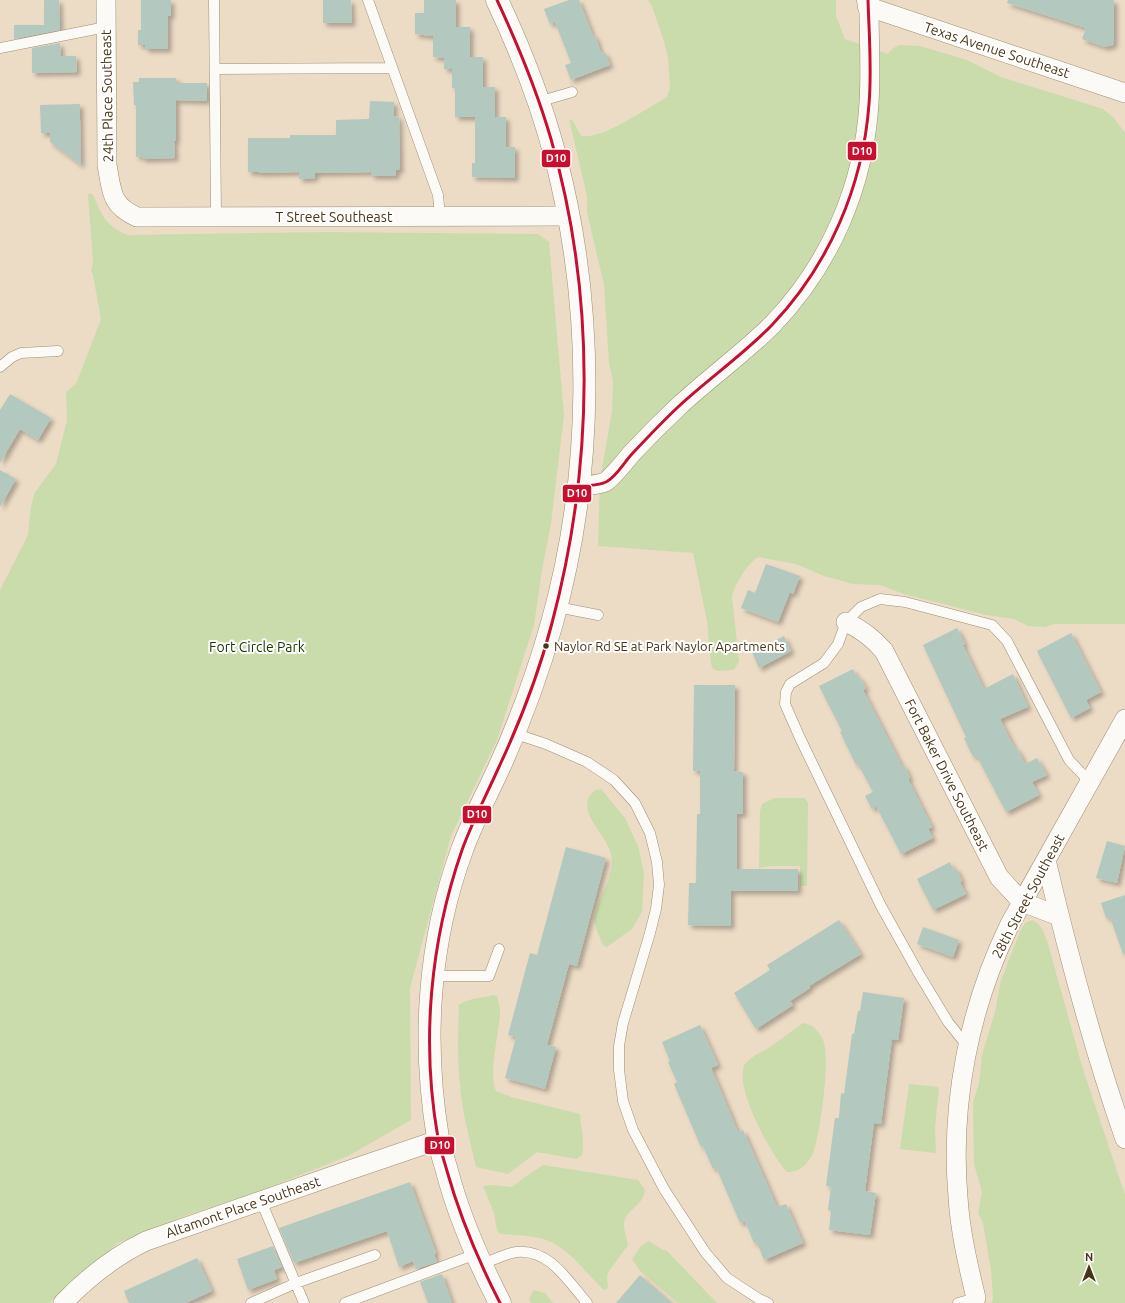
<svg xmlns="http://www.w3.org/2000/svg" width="1125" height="1303" font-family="Ubuntu,sans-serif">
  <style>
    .green { fill: #cbdcac }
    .building { fill: #b3c8be; filter: url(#shadow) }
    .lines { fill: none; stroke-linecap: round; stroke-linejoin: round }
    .service-casing { stroke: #9e8e74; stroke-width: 11 }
    .minor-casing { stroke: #9e8e74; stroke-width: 20 }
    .tertiary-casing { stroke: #9e8e74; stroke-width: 23 }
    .service { stroke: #fcfaf6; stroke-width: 10 }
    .minor { stroke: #fcfaf6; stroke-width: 19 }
    .tertiary { stroke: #fcfaf6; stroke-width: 22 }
    .bus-1-casing { stroke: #fff; stroke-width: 6 }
    .bus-1 { stroke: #c8102e; stroke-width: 3 }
    .bus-dot { fill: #483416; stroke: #fff; stroke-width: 1.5 }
    .labels { text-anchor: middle; stroke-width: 4; stroke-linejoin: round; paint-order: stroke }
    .bus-label { font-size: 13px; fill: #483416; stroke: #fff; text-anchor: start }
    .street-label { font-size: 14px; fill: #483416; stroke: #fff }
    .park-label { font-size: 14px; fill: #173700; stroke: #fff }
    .line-badge { stroke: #fff; stroke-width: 1.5 }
    .badge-label { font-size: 11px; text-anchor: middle; font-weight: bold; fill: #fff }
  </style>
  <defs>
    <filter id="shadow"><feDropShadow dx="3.5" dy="3.5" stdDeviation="2" flood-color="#0004"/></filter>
  </defs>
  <rect width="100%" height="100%" fill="#ecdbc5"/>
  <path class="green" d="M648,0h188v16l9,23 43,15 4,-5 7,-4 21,1 47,14 34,17 102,32 11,9 11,15v491h-71l-9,3 -17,-1 -14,-7 -28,-4 -82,-21 -24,-9 -27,-1 -29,-8 -28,-12 -38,-7c-11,7 -23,27 -26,40l7,64 -5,9 -17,1 -4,-2 -2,-5 -4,-43 -14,-68 -95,-7 2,-66 12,-69 1,-30 -4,-18 -5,-78 -17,-73v-16l-18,-77 4,2 8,15c21,4 66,-28 86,-39l3,-9 -2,-30 -5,-20 -11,-31z
    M90,193l3,2c9,20 12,31 35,40l198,-3 212,2 11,8 15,173 -13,109 -9,46 -8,55 -37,115 -46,96 -41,152 1,132 -63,36 -93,37 -68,22 -69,28 -68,60h-50v-713l28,-55 3,-29 4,-14 21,-28 11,-44 -1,-28 10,-8 25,-65 -8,-44 -2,-4 2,-9 -5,-67z
    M601,789l24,29 13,28 6,27 -2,39 -10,17 -25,18 -3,-1c-3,-5 -11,-23 -10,-28 4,-20 18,-37 18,-58 -1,-22 -30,-40 -24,-61 1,-3 5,-7 8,-9z
    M774,798h30l2,2 2,3 -1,83h-7v-20h-28l-13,2 1,-57 2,-7z
    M1032,920c10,3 13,16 16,24l34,122 43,129v108h-133l1,-6 -2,-26 -8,-48 -5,-10 4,-21 -8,-28 -1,-61 6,-20 3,-28 13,-43 6,-32 20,-51 4,-6z
    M493,995l4,1c1,6 4,13 3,18 -1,19 -12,61 -4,77l15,6 69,17c1,13 5,29 2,41l-6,4 -39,-7 -29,22 -32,-7c-6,-26 -14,-55 -16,-82 -3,-26 -2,-54 -1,-80 10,-8 22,-6 34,-10z
    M803,1023c2,1 6,1 9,3 3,2 10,10 11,14 8,17 -3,95 -10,113 -5,11 -14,20 -26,19 -15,-16 -55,-87 -42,-108 6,-8 17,-12 25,-17 11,-8 22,-16 33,-24z
    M909,1084l30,3 -4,40 1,26 -36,-4z
    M543,1165l95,15 7,10c-2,15 -15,18 -20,29 -3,7 2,18 3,26l-19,26 -2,5 1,12 -4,2c-19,-17 -33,-41 -58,-50 -14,-5 -31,-5 -46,-6l-3,-4 -3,-17 -11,-27 7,-1 22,2 13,-10z
    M649,1241l14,9 4,1 50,52h-39l-38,-32 -8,-12 9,-13z
    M534,1290l11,3 8,10h-22l-2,-4z"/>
  <path class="building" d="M44,0h15l1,30 -46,9v-14h30z
    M141,0h30v16h-3v33h-23v-4h-7v-15h3z
    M323,0h28l1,23h-29z
    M424,0h32v27h14v30h13v30h12v30h11v30h9v31l-43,-1v-14h3v-46h-20v-29h-3v-19h-8v-11l-11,-1v-21l-18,-2v-21h9z
    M569,0h10l14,36 2,-1 6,18 4,-1 5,13 -39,15 -6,-15 6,-2 -16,-41 -5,2 -6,-15z
    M1008,0h106v40l-1,5 -8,2 -23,-8 4,-11 -79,-25z
    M60,43l1,13h15l1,16 -45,1v-25z
    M139,78h37l1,5h30v18l-31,-1v41h-2l1,17 -33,1v-3l-6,1v-52h-2l-1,-23h6z
    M370,101l24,1v14l5,1 1,53h-4v6h-25v-4l-56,1v5l-16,1v-7l-40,1v-1h-11v-34h42v-3h46v-15l33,-1z
    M80,104v15l1,46 -31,-23v-9h-9l-1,-28z
    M10,394l41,24 -13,22 -18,-11 -20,34v-53z
    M0,470l16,9 -16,28z
    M766,564l34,12 -7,18 -3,-2 -12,30 -37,-14 7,-18 7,3z
    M957,628l8,16 -2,1 21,44 29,-15 15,33 -28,12 15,30 2,-1 8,16 12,-6 10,17 -15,7 7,13 -33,17 -30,-57 -3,2 -9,-19 2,-1 -43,-92z
    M1071,633l30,59 -15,8 4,8 -19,10 -34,-67z
    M784,636l7,15 -32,17 -7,-16z
    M853,669l4,8 2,-1 7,12 -3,2 39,76 2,-1 6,13 -2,1 24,48 -4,2 5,9 -32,16 -25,-48 -4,3 -7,-13 8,-4 -15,-28 -2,1 -16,-33 2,-1 -23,-45z
    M694,685h41l-1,86 9,1v42h-6v55h61v22h-67v35l-43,-1 1,-42h7l1,-69h3v-43h-7z
    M1107,841l18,5 -8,37 -21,-5z
    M566,847l40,11 -29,108 -8,-2 -22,81 9,2 -11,42 -40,-11 11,-41 -8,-2 22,-82 7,2z
    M950,862l3,7 3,-1 6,13 -2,1 6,12 -33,16 -16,-31z
    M1125,895v59h-2l-13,-37 -4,1 -5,-15z
    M839,920l22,34 -52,32 1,2 -20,13 3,4 -37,24 -22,-36 36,-23 -3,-5z
    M923,927l36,13 -6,17 -36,-13z
    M863,992l41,6 -6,42 -6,-1 -11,85 -7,-1 -9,68 11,2 -6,42 -41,-5 2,-19 -3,-1 3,-23 -5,-1 9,-68h4l2,-25 3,1 8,-60h2l4,-23h2z
    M700,1025l18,40 -7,3 27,64 5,-2 34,77 9,-3 17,39 -39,17 -7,-18 -3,1 -9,-22 -5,2 -24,-56 -3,2 -10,-23 -2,1 -27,-63 3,-2 -9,-20 2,-1 -8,-19z
    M410,1182l26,71 -2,1 3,8 -21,7 -3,-8 -14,6 -12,-36 -93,32 -15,-35z
    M273,1246l9,21 -8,3 3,9 -29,11 -11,-31z
    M197,1258l15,33 -26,12h-57l-5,-12z
    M442,1274l10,29h-24l-8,-21z
    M640,1275l32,28h-56z"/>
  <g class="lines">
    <defs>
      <path id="service" d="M214,0l2,217
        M368,0l70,195 2,21
        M0,48l106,-21
        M215,69l177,-1
        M538,102l34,-10
        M0,367l12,-10 9,-4 37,-2
        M557,607l41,8
        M513,733l33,11 41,18 27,18 21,23 15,30 7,29 2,23 -3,24 -6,24 -27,90 -4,23v24l4,31 10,29 31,59 41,63 22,26 32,21 9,4
        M432,976h57l10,-27
        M968,1047l-20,-25 -29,-48 -38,-68 -81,-168 -15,-34 1,-12 4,-8 34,-21 14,-19 8,-22 15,-15 19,-8 25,3 87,23 15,16 62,119 21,22
        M261,1201l43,102
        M481,1264c11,-3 23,-10 35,-12 33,-4 52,29 71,51
        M251,1303l45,-20 79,-28
        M345,1303l131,-49
        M958,1303l18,-5"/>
      <path id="minor" d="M106,0l1,165c5,26 3,40 30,52l431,-1
        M579,487c7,-2 20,-2 26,-5 7,-4 21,-22 27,-29 15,-16 31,-32 47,-47 30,-28 64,-52 93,-81 58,-60 92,-139 97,-222 2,-32 0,-64 0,-96l256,86
        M846,622c15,7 27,16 38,29l115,226 23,25 37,14
        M1046,860c22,94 47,188 79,279
        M976,1298c-8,-33 -16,-67 -18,-101 -8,-93 11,-189 52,-273l115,-205
        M63,1303c24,-25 52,-47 83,-62l195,-68 97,-33"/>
      <path id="tertiary" d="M497,0c24,51 45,105 59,159 39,151 38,314 -4,464 -14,50 -32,99 -54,147 -12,26 -26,52 -36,80 -34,92 -40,192 -24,288 2,11 6,22 9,33 12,46 31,89 53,132
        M868,0l1,7"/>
    </defs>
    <use href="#service" class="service-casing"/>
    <use href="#minor" class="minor-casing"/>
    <use href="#tertiary" class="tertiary-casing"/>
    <use href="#service" class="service"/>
    <use href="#minor" class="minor"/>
    <use href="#tertiary" class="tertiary"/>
    <defs>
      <path id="bus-1" d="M497,0c21,45 40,91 54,139 45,157 43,326 1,484 -13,50 -32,99 -54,146 -12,27 -26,53 -36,81 -32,92 -41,192 -24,288 2,11 6,22 9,33 13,46 31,89 53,132
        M579,487c8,-2 19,-1 27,-5 10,-5 17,-18 25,-27 15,-16 30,-32 47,-48 30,-28 65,-52 94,-82 57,-60 91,-139 97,-221 3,-35 0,-70 -1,-104"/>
    </defs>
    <use href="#bus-1" class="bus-1-casing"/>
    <use href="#bus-1" class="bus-1"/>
  </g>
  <circle class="bus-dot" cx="546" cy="646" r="3.5"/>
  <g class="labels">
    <g class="bus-label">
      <text x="554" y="651">Naylor Rd SE at Park Naylor Apartments</text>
    </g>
    <g class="street-label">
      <text transform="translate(997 50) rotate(18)" y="5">Texas Avenue Southeast</text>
      <text transform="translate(107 96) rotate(-91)" y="5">24th Place Southeast</text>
      <text x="334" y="222">T Street Southeast</text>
      <text transform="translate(947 775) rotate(63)" y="5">Fort Baker Drive Southeast</text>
      <text transform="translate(1028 896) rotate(-62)" y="5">28th Street Southeast</text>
      <text transform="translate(243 1207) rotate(-19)" y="5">Altamont Place Southeast</text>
    </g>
    <g class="park-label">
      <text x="257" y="652">Fort Circle Park</text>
    </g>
  </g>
  <g class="line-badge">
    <rect x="847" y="141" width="30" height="20" rx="4" fill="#c8102e"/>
    <rect x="541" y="149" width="30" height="19" rx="4" fill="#c8102e"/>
    <rect x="562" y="484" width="30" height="19" rx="4" fill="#c8102e"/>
    <rect x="462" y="805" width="30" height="19" rx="4" fill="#c8102e"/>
    <rect x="424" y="1136" width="31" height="19" rx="4" fill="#c8102e"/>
  </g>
  <g class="badge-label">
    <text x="862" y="155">D10</text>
    <text x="556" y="162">D10</text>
    <text x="577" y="497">D10</text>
    <text x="477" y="818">D10</text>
    <text x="440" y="1149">D10</text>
  </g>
  <g transform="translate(1089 1267)" stroke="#ffffff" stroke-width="3" paint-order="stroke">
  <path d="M0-3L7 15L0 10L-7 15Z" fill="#483416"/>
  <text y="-6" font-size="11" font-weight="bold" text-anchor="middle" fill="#483416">N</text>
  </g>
</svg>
